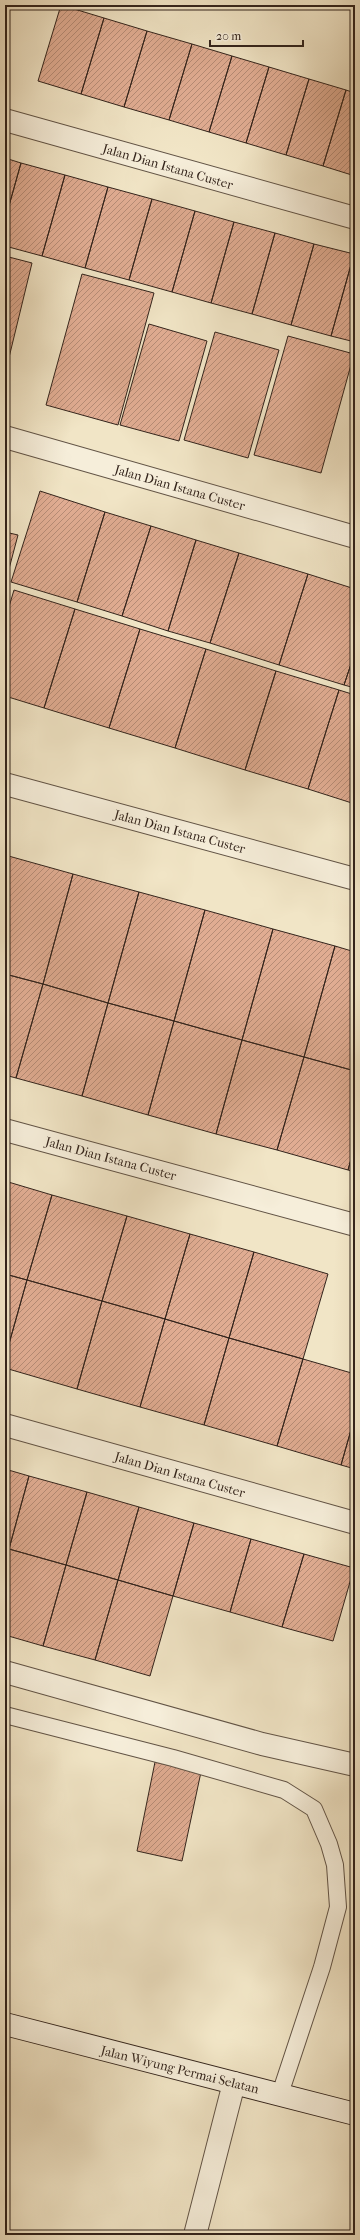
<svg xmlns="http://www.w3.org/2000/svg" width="360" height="2240" font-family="'IM FELL French Canon',serif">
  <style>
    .building { fill: url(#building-hatch); stroke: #33241c }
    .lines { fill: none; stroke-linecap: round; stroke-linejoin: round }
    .lane-casing { stroke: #625446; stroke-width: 18 }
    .street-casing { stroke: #625446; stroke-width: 24 }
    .secondary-casing { stroke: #33241c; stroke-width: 24 }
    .lane { stroke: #f6eeda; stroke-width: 16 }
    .street { stroke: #f6eeda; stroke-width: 22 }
    .secondary { stroke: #f6eeda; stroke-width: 22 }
    .labels { text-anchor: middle; stroke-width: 4; stroke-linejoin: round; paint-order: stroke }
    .street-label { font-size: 13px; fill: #33241c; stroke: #f6eeda }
  </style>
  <defs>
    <pattern id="building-hatch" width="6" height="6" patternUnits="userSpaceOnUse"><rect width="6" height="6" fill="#e0ac92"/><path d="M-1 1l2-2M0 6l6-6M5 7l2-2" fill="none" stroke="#b68c76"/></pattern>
  </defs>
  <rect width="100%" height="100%" fill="#f1e5c6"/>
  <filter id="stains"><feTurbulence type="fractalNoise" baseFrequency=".005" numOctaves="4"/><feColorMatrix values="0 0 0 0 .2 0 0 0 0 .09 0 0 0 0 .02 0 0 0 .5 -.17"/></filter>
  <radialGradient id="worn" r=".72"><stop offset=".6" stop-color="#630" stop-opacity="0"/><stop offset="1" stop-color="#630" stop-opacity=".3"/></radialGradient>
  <path class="building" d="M61,5l43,13 -23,76 -43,-13z
    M104,18l43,13 -23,76 -43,-13z
    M147,31l45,13 -23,76 -45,-13z
    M192,44l40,12 -23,76 -40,-12z
    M232,56l37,11 -23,76 -37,-11z
    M269,67l40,12 -23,76 -40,-12z
    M309,79l37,11 -23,76 -37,-11z
    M346,90l9,3v83l-32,-10z
    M5,158l16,5 -16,57z
    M21,163l44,12 -23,81 -37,-10v-26z
    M65,175l43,12 -23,81 -43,-12z
    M108,187l44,12 -23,81 -44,-12z
    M152,199l43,12 -23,81 -43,-12z
    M195,211l39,11 -23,81 -39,-11z
    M234,222l41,11 -23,81 -41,-11z
    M275,233l39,11 -23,81 -39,-11z
    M314,244l40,10 -23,82 -40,-11z
    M354,254l1,1v87l-24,-6z
    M5,256l27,7 -27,111z
    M82,274l72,19 -36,132 -72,-20z
    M149,324l58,17 -28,100 -59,-16z
    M215,332l64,18 -31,108 -64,-18z
    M288,336l66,18 -33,119 -67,-18z
    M40,491l65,21 -28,90 -66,-20z
    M105,512l46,14 -29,90 -45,-14z
    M151,526l45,14 -28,91 -46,-15z
    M5,532l13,3 -13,49z
    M196,540l43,13 -29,90 -42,-12z
    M239,553l69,21 -29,91 -69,-22z
    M308,574l47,15v63l-11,33 -65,-20z
    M14,590l61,19 -31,99 -39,-12v-76z
    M75,609l65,20 -31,99 -65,-20z
    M140,629l66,20 -31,99 -66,-20z
    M206,649l70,22 -31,99 -70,-22z
    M355,652v36l-11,-3z
    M276,671l63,19 -31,99 -63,-19z
    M339,690l16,5v109l-47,-15z
    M5,855l68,19 -30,110 -38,-10z
    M73,874l66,18 -31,111 -65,-19z
    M139,892l66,18 -31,111 -66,-18z
    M205,910l68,19 -31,111 -68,-19z
    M273,929l62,17 -31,111 -62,-17z
    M335,946l20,6v119l-51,-14z
    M5,974l38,10 -27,94 -11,-3z
    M43,984l65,19 -26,93 -66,-18z
    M108,1003l66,18 -26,94 -66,-19z
    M174,1021l68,19 -26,94 -68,-19z
    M242,1040l62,17 -27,93 -61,-16z
    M304,1057l51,14v74l-7,25 -71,-20z
    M355,1145v27l-7,-2z
    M5,1181l47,14 -25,85 -22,-6z
    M52,1195l75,21 -25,85 -75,-21z
    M127,1216l63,18 -25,85 -63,-18z
    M190,1234l64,18 -25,86 -64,-19z
    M254,1252l74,22 -25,85 -74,-21z
    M5,1274l22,6 -22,78z
    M27,1280l75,21 -25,88 -72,-21v-10z
    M102,1301l63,18 -25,88 -63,-18z
    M165,1319l64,19 -25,87 -64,-18z
    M229,1338l74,21 -26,87 -73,-21z
    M303,1359l52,15v42l-14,49 -64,-19z
    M355,1416v53l-14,-4z
    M5,1469l24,7 -20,73 -4,-1z
    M29,1476l58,16 -21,73 -57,-16z
    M87,1492l52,15 -21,73 -52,-15z
    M139,1507l55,16 -21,73 -55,-16z
    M194,1523l57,16 -21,73 -57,-16z
    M251,1539l53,15 -22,73 -52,-15z
    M9,1549l57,16 -23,81 -38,-11v-74z
    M304,1554l50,14 -21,73 -51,-14z
    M66,1565l52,15 -23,80 -52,-14z
    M118,1580l55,16 -23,80 -55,-16z
    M155,1762l46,10 -19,89 -45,-10z"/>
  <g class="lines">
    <defs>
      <path id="lane" d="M5,1715l168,43 111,32 30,19 15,35 6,21 3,42 -16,60 -42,127"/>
      <path id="street" d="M5,120l350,98
        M5,437l350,100
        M5,784l350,95
        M5,1130l350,95
        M5,1425l350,98
        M5,1672l257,72 93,21
        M195,2235l39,-152"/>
      <path id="secondary" d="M5,2024l350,90"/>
    </defs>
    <use href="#lane" class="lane-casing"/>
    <use href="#street" class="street-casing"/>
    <use href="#secondary" class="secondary-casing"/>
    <use href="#lane" class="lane"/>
    <use href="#street" class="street"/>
    <use href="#secondary" class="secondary"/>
  </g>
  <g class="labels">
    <g class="street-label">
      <text transform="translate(168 166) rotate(16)" y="5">Jalan Dian Istana Custer</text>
      <text transform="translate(180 487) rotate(16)" y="5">Jalan Dian Istana Custer</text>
      <text transform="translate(180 831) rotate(15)" y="5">Jalan Dian Istana Custer</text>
      <text transform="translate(111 1158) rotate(15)" y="5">Jalan Dian Istana Custer</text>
      <text transform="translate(180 1474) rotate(16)" y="5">Jalan Dian Istana Custer</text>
      <text transform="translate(180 2069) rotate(14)" y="5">Jalan Wiyung Permai Selatan</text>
    </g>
  </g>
  <rect width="360" height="2240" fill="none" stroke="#f1e5c6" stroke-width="20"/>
  <rect x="6" y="6" width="348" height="2228" fill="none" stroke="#33241c" stroke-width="2"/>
  <rect x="10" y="10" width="340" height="2220" fill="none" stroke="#33241c"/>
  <path d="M210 40v6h93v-6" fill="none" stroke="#33241c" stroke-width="2"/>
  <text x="216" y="40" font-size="12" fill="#33241c" stroke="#f6eeda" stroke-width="3" paint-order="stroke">20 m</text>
  <rect width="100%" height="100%" filter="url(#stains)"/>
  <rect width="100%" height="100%" fill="url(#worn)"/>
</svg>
